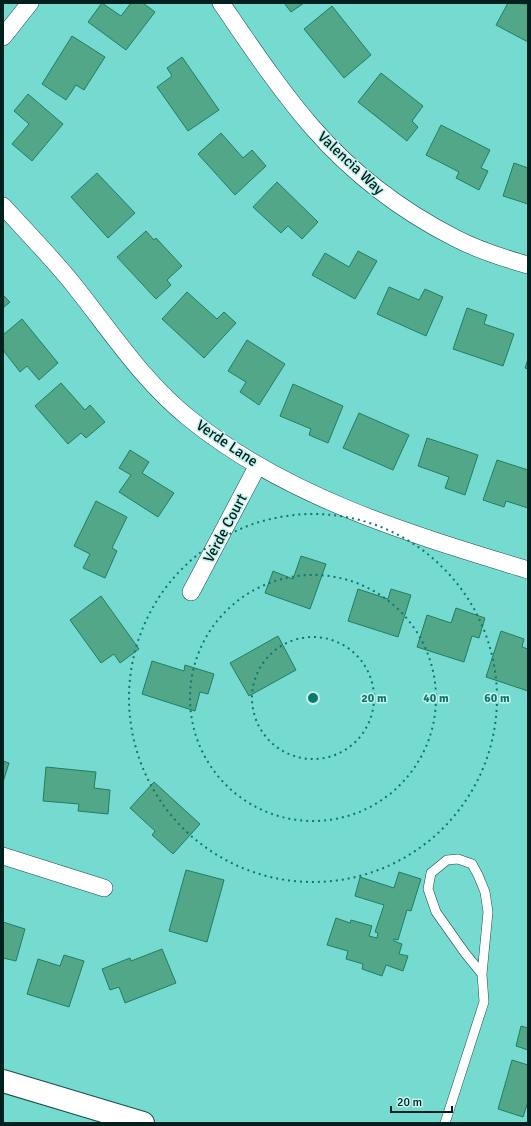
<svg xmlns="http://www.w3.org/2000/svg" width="531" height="1126" font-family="Signika,sans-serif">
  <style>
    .building { fill: #51a788; stroke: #227e61 }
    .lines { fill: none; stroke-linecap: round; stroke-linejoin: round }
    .lane-casing { stroke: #164f4a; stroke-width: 10 }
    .street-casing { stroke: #164f4a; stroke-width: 18 }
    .secondary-casing { stroke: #164f4a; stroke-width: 24 }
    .lane { stroke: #fff; stroke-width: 9 }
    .street { stroke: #fff; stroke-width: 17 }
    .secondary { stroke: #fff; stroke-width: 22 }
    .ring { fill: none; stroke: #0f766e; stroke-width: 2; stroke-dasharray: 2 4 }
    .labels { text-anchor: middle; stroke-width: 3; stroke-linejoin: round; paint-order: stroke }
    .street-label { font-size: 15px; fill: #00211e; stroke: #c3f2ec }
    .centre { fill: #0f766e; stroke: #c3f2ec; stroke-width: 2 }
    .ring-label { font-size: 12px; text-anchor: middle; font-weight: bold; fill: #0f766e; stroke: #c3f2ec; stroke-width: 3; stroke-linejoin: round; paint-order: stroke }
  </style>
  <rect width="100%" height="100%" fill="#75dbd1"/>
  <path class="building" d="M102,3l19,13 10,-13h12l12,9 -29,38 -38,-28z
    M284,3h20l-13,9z
    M508,3l20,1v38l-32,-17z
    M332,6l39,49 -27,23 -40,-49z
    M72,36l33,21 -21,33 -8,-5 -10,15 -24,-16z
    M182,57l37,53 -31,21 -31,-44 15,-11 -5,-8z
    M381,73l42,33 -11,15 6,6 -11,14 -49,-39z
    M28,94l35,30 -31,37 -20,-17 17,-20 -15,-13z
    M441,125l49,25 -9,18 7,3 -9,19 -23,-12 3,-6 -33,-17z
    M221,133l22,25 9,-8 14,16 -31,29 -37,-41z
    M514,163l14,5v36l-25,-8z
    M97,173l38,40 -27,25 -37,-41z
    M277,182l41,40 -16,17 -14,-13 -7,7 -28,-26z
    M146,231l8,9 2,-2 26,28 -15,14 4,5 -15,14 -39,-42z
    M358,251l19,10 -22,38 -43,-24 13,-22 24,14z
    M389,287l30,13 6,-11 18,8 -17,39 -49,-22z
    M187,292l30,27 7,-7 12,11 -32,35 -42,-39z
    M3,295l7,7 -7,6z
    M467,308l20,7 -3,9 30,10 -11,32 -50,-17z
    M22,319l36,44 -19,17 -12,-14 -7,6 -17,-22v-15z
    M247,340l38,24 -26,41 -19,-13 6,-10 -18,-11z
    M528,359v10l-3,-1z
    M61,383l24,27 5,-5 15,17 -19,16 -5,-5 -13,11 -33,-38z
    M293,384l50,22 -15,37 -19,-8 2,-6 -31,-13z
    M359,413l50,22 -16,35 -50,-22z
    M427,438l51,17 -13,40 -20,-7 4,-11 -31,-11z
    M130,450l19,12 -7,11 32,20 -16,24 -39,-25 12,-17 -12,-7z
    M497,460l31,10v38l-22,-7 -2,6 -21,-7z
    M96,501l31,16 -15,31 5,3 -12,27 -22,-10 7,-14 -16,-8z
    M301,556l25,8 -16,45 -45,-16 8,-22 20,8z
    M358,589l30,10 3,-10 20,6 -13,42 -50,-16z
    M101,596l38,53 -19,14 -6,-9 -13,9 -31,-43z
    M456,608l29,10 -6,20 -7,-2 -8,26 -47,-15 10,-32 24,8z
    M501,631l23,8 -2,8 6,2v42l-42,-14z
    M278,636l18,34 -47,26 -19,-33z
    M152,661l32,10 1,-6 29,9 -6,20 -8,-2 -5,19 -53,-17z
    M3,761l6,2 -6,19z
    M46,767l50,5 -2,16 16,2 -2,24 -30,-3 1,-7 -36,-3z
    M154,782l46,42 -27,30 -21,-19 3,-4 -25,-23z
    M186,870l38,10 -17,62 -38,-11z
    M399,872l22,7 -10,32 -4,-1 -9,30 -4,-1v2l8,3 -3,10 9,2 -5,15 -17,-6 -4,11 -20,-7 1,-5 -17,-5 2,-8 -21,-6 9,-27 14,5 1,-3 21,6 -3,10 8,2 1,-5 -3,-1 9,-27 -29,-9 5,-19 34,11z
    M3,922l22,7 -9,32 -13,-3z
    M162,949l14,34 -51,20 -6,-16 -9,3 -8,-21 28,-11 1,3z
    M64,955l20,6 -15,46 -42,-13 11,-35 22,7z
    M521,1026l7,2v22l-12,-4z
    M512,1060l16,5v37l-5,15 -25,-8z"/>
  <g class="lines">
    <defs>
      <path id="lane" d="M445,1123l39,-121 -2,-28 6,-62 -3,-20 -7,-17 -6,-11 -14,-5 -11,1 -16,13 -3,16 8,23 29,41 17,21"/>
      <path id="street" d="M221,3c29,42 58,86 91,124 40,46 88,83 143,111 23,12 48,20 73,27
        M3,37l27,-34
        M3,206c22,24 45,48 66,73 39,48 72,101 121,140 98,79 220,115 338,151
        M191,592l67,-127
        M3,856l101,32"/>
      <path id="secondary" d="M3,1081l140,42"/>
    </defs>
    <use href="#lane" class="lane-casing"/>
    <use href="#street" class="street-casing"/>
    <use href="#secondary" class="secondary-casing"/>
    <use href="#lane" class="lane"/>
    <use href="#street" class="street"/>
    <use href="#secondary" class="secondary"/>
  </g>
  <g class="ring">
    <circle cx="313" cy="698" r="61"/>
    <circle cx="313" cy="698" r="123"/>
    <circle cx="313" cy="698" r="184"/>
  </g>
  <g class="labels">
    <g class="street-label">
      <text transform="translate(351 163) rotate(43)" y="5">Valencia Way</text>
      <text transform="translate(227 443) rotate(34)" y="5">Verde Lane</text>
      <text transform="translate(225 528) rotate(-62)" y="5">Verde Court</text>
    </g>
  </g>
  <circle cx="313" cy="698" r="6" class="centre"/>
  <g class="ring-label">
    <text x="374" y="702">20 m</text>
    <text x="436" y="702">40 m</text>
    <text x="497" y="702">60 m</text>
  </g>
  <rect width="531" height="1126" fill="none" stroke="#00211e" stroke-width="8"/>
  <path d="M391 1106v6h61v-6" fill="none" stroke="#00211e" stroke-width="2"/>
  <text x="397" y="1106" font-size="12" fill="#00211e" stroke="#c3f2ec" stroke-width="3" paint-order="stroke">20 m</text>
</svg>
